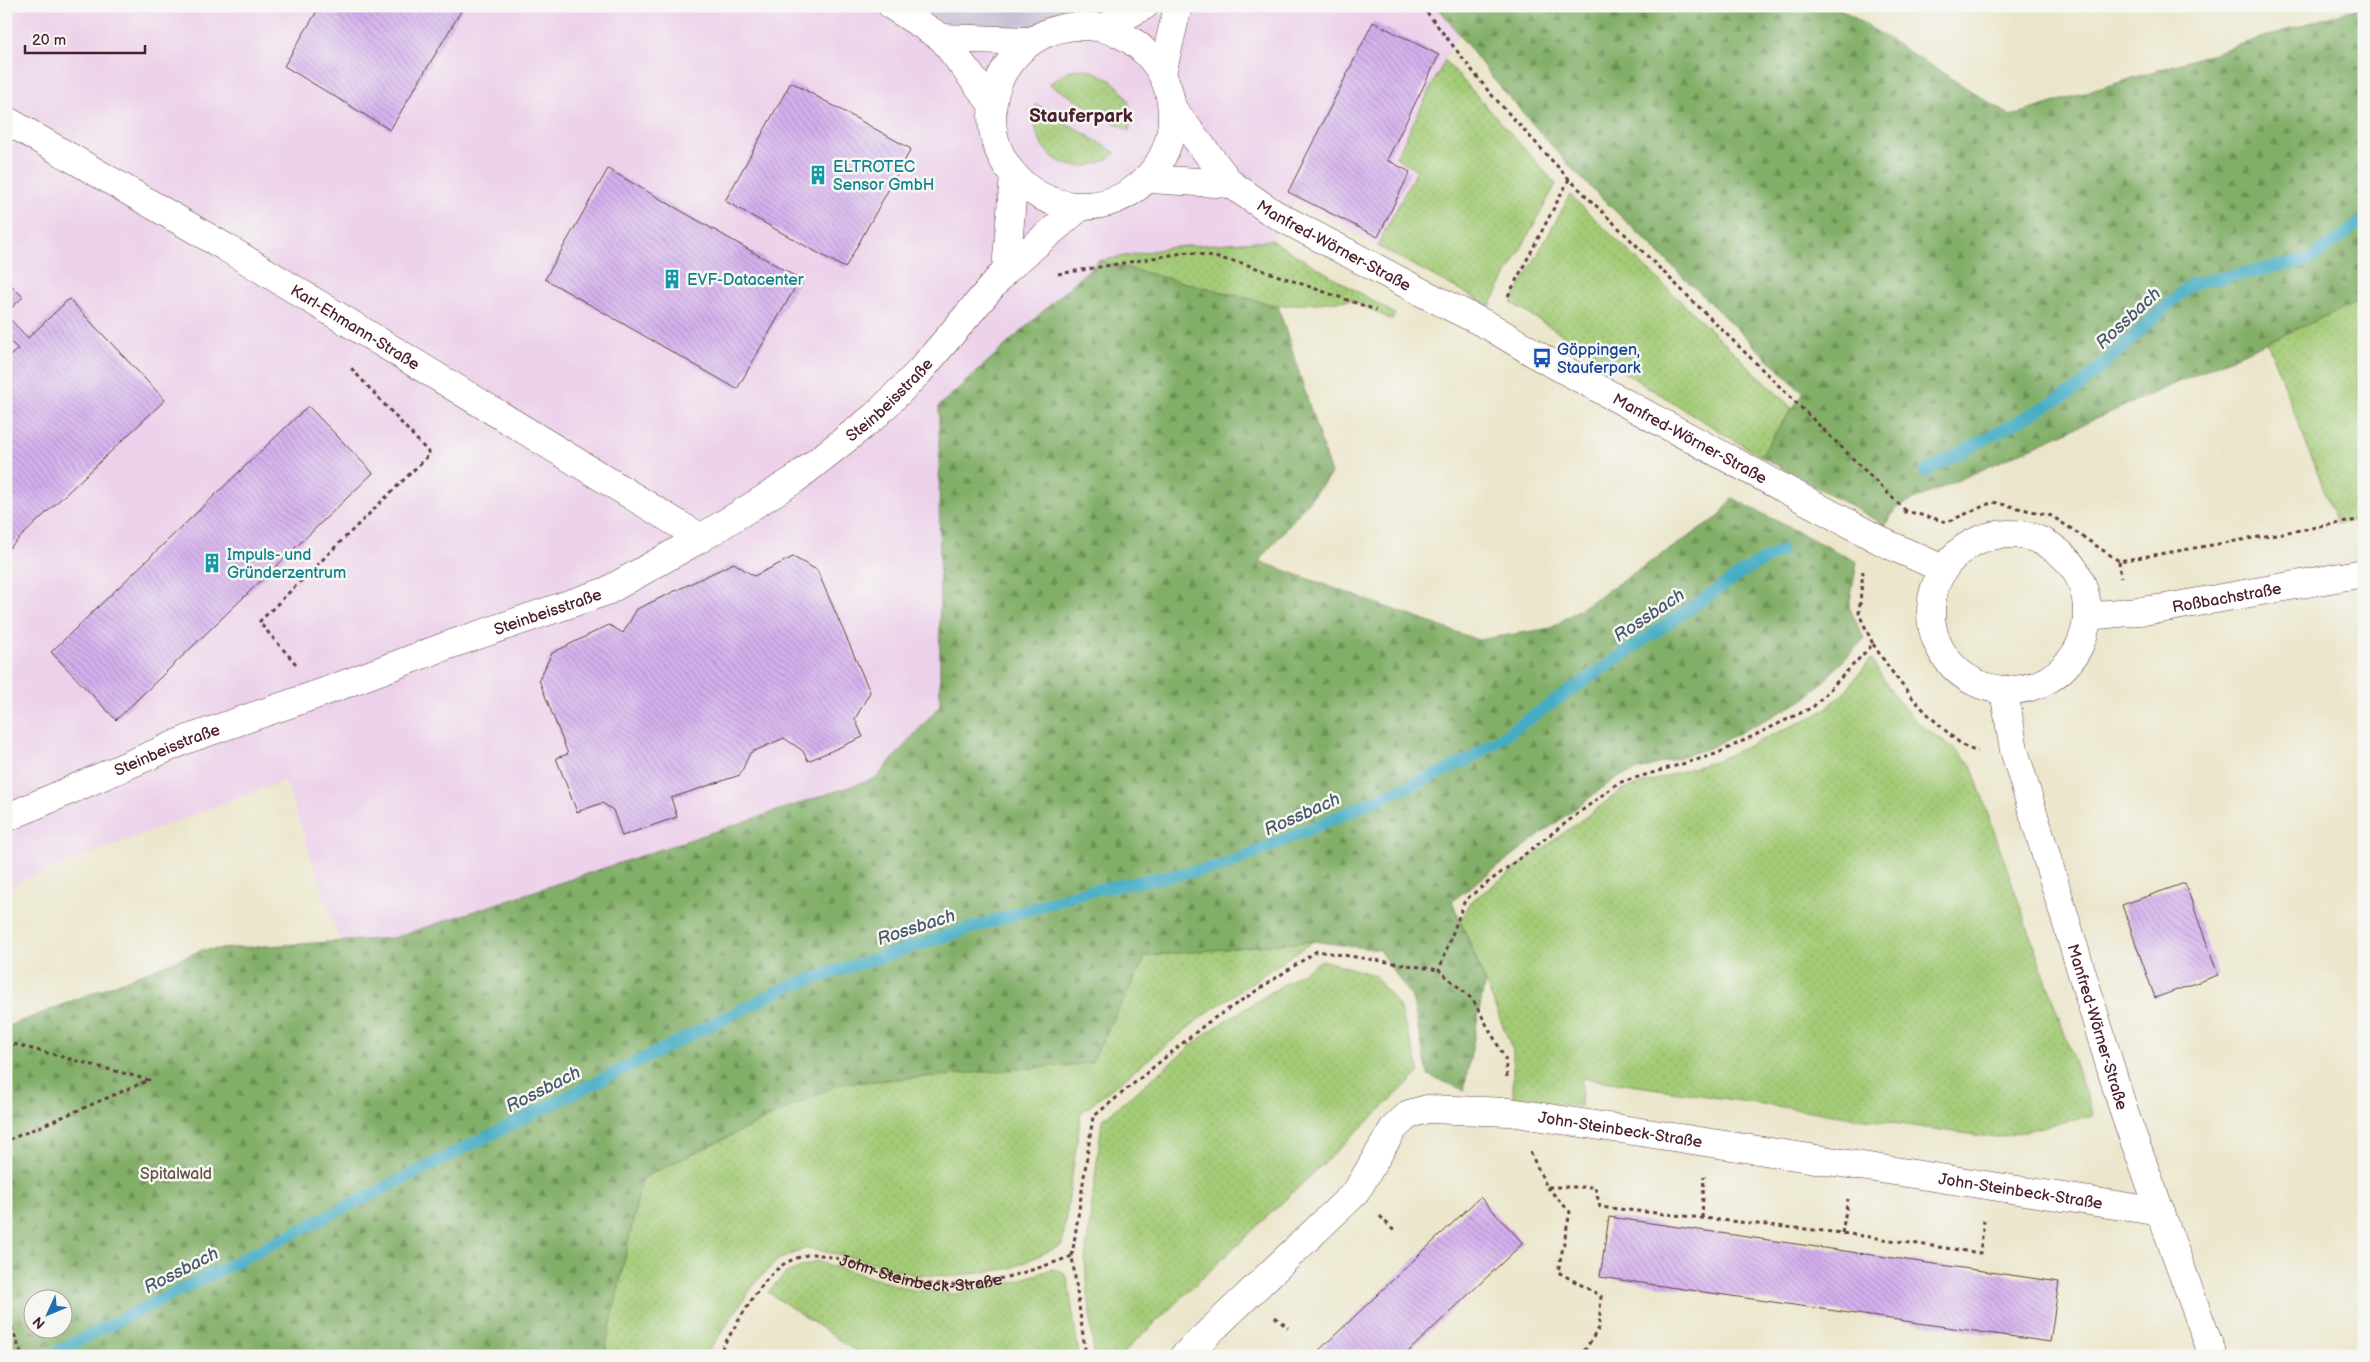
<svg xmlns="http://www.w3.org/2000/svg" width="2370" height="1362" font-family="'Balsamiq Sans',sans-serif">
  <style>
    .built { fill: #ecd1ea }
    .industrial { fill: #cbbfd5 }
    .grass { fill: url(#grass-dots); stroke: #767550 }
    .forest { fill: url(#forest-firs); stroke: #666749; fill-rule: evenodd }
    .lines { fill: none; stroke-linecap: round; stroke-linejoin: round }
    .stream { stroke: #44acc4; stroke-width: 12 }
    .building { fill: url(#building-back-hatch) }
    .street-casing { stroke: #623d43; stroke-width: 29 }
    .secondary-casing { stroke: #623d43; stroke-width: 29 }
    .path { stroke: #623d43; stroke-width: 3; stroke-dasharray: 4 4; stroke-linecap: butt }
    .street { stroke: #fff; stroke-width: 28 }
    .secondary { stroke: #fff; stroke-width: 28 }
    .labels { text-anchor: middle; stroke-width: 5; stroke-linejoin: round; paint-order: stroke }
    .culture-label { font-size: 16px; fill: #0d838f; stroke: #f6f6f2; text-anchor: start }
    .street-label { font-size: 16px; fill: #4a1f2b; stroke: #f6f6f2 }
    .transit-label { font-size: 16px; fill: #164399; stroke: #f6f6f2; text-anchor: start }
    .park-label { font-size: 16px; fill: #655342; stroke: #f6f6f2 }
    .water-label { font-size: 18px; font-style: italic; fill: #485768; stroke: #f6f6f2 }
    .quarter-label { font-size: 19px; font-weight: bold; fill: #4a1f2b; stroke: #f6f6f2 }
  </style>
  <defs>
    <pattern id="grass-dots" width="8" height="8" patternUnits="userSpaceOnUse" patternTransform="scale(1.25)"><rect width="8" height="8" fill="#a3cb76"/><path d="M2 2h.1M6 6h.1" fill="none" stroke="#8eae66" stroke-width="1.8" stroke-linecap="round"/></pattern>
    <pattern id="forest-firs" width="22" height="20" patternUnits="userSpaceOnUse" patternTransform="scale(1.25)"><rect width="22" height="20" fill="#82af67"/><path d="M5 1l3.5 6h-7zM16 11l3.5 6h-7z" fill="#6c8e55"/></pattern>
    <pattern id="building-back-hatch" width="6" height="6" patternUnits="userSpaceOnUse" patternTransform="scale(1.25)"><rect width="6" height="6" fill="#d4b0ee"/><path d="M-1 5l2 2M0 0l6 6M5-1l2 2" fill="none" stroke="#ae8fc1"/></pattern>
  </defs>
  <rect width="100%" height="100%" fill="#f6f6f2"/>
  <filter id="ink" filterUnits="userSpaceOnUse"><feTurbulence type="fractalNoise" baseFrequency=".02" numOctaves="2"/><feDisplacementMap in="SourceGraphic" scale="10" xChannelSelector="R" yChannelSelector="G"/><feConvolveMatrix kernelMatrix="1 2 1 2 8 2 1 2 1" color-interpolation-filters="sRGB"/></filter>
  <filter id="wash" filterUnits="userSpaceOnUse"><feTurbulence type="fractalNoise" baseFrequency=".0096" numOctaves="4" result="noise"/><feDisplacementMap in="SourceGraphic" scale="20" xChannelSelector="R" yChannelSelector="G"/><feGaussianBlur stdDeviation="1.12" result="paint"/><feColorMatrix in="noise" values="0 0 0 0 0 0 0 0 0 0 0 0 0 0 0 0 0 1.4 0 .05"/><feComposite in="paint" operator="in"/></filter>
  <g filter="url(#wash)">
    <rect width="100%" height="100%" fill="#ebe6cb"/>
    <path class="built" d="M6,6h912l25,16 174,-16h320l21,28 -62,123 21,13 -40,76 -82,-45 -24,39 -98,7 -75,14 -159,145 1,299 -63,73 -484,160 -53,3 -55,-161 -265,101 -14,14z"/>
    <path class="industrial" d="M918,6h199l-17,11 -79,22 -78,-17z"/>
    <path class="grass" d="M1445,60l111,124 -66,122 -113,-60 40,-76 -21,-13z
      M1085,69c29,7 54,30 44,62l-80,-47 21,-14z
      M1036,104l80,49c-41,32 -90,3 -80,-49z
      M1570,195l222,213 -32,48 -249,-153z
      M1271,240l124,74 -3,6 -41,-20 -73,6 -180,-45 75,-14z
      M2364,299v220l-27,5 -70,-182z
      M1871,659c14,23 28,47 49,65 17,14 36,23 51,41l122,350 -97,23 -414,-60 -1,28 -68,-5v-50l-52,-130 8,-18 153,-113 96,-30 102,-47 23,-19z
      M1313,941l-105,71 -127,101 -19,132 -50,23 -54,8 -44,-1 -50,-15 -57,-12 -29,12 -22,22 -51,74h-101l38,-178 197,-94 252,-21 55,-107z
      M1322,960l52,15 25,31 21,66 -300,284h-26l-9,-95 17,-141 106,-88z
      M816,1261l97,29 42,4 59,-12 38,-13 11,3 5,8 11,76h-216l-95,-64 18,-19z"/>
    <path class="forest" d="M1437,6h399l175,110 353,-110v293l-468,209 -11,17 -125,-69 43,-63 -229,-222 -79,-90z
      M1098,261l180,45 53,168 -72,87 219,79 73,-12 169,-112 12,-18 125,64 -8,45 15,32 -57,59 -95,49 -95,30 -165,124 33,80 -21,109 -36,-15 -16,-77 -33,-48 -66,-9 -167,15 -55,107 -252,21 -197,94 -38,178h-598v-329l196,-77 191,-12 483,-160 64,-73 -1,-299zM32,1300h30v30h-30z"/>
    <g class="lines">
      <path class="stream" d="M1925,472l152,-83 114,-105 119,-24 54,-40
        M58,1351l729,-364 297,-95 140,-26 245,-106 277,-190 35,-19"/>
    </g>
    <g id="blocks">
      <path class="building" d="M320,6h144l-74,124 -106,-64z
        M1373,22l66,33 -52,105 23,12 -32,65 -90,-45z
        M791,82l120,67 -66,119 -120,-67z
        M608,169l192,110 -63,110 -192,-110z
        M6,280l17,17 -17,16z
        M69,299l96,101 -159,151v-192l12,-10 -12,-12v-22l22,23z
        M308,406l65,67 -257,247 -65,-68z
        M793,557l24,13 53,122 -15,27 8,18 -55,24 -5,-10 -19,-13 -34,15 -10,22 -69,23 6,19 -55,19 -9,-26 -11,-7 -25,9 -21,-54 12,-4 -29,-74 13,-27 57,-28 14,8 14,-24 97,-46 20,13z
        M2185,883l33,92 -63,23 -33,-93z
        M1480,1197l43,46 -111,105 -8,8h-91z
        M1609,1217l450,65 -9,60 -450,-65z"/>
    </g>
  </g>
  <g filter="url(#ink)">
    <use href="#blocks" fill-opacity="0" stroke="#623d43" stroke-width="1"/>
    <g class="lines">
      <defs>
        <g id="street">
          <path d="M892,6l50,32 50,66"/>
          <circle cx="1082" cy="116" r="90"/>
          <path d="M1103,28l41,-22"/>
          <path d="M942,38l89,3"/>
          <path d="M1162,73l16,-67"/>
          <path id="s2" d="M1173,109l58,75 42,29 148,79 70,35 51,31 341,184 60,27"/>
          <path id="s3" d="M6,120l219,127 476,291"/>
          <path d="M1149,179l82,5"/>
          <path d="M1006,270l8,-95"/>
          <path id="s4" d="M6,818l182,-79 133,-46 125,-47 161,-55 94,-53 93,-58 81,-64 44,-44 87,-102 74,-63"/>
          <path id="s5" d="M1184,1356l172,-164 37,-63 16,-15 18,-5 83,3 651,100"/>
        </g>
        <g id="secondary">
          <circle cx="2009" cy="612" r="78"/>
          <path id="s6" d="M2088,616l71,-7 205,-36"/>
          <path id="s7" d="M2004,691l10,59 111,365 88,241"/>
        </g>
      </defs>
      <use href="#street" class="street-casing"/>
      <use href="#secondary" class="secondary-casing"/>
      <g class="path">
        <path d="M1422,6l67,86 80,87 337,332"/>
        <path d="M1058,274l131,-22 53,11 134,47"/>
        <path d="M1508,296l61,-117"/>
        <path d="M1904,513l2,-2 41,11 46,-20 59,14 67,45 245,-42"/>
        <path d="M2119,561l2,17"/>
        <path d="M1873,644c24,36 40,58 73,87 9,8 20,19 32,20"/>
        <path d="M296,664l-37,-42 171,-168 -79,-86"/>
        <path d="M6,1042l143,38 -143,61"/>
        <path d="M1507,1077l-2,-19 -32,-58 -34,-30 26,-70 153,-117 98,-29 97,-47 60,-63 -14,-30 4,-43"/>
        <path d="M1530,1152l17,35h48l5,20 242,26 138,20 4,-33"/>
        <path d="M1547,1187l23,25 -12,60 43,24 -2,32 -18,28"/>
        <path d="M1380,1216l15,16"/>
        <path d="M1702,1218l2,-42"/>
        <path d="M1842,1233l6,-34"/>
        <path d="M1072,1256l21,-139 114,-94 110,-72 122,19"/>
        <path d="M6,1312l16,44"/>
        <path d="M1275,1317l13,11"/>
        <path id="s1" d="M717,1356c17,-26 40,-72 64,-90 6,-5 25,-12 32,-12 48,5 92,34 141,31 42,-2 80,-15 118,-29l14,100"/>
      </g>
      <use href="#street" class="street"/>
      <use href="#secondary" class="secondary"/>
    </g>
  </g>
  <defs>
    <symbol id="building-bare" viewBox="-9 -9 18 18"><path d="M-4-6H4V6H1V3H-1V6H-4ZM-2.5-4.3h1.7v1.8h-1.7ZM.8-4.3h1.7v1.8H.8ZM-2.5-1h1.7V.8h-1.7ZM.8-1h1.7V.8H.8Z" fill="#0f9aa8" stroke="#f6f6f2" stroke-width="2.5" paint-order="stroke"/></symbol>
    <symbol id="bus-bare" viewBox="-9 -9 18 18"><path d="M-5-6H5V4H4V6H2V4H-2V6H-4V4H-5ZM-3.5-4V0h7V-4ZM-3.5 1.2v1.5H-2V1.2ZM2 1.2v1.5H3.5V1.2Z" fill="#1a4fb4" stroke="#f6f6f2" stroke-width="2.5" paint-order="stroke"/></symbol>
  </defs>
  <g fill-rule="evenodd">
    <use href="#building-bare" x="804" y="161" width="28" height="28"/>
    <use href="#building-bare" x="658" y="265" width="28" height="28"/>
    <use href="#bus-bare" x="1528" y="344" width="28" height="28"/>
    <use href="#building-bare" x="198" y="549" width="28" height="28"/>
  </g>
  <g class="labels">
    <g class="culture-label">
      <text x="833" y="172">ELTROTEC<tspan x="833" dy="18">Sensor GmbH</tspan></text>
      <text x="687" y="285">EVF-Datacenter</text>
      <text x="227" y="560">Impuls- und<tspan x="227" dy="18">Gründerzentrum</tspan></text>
    </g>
    <g class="street-label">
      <text dy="6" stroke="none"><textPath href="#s2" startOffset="215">Manfred-Wörner-Straße</textPath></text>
      <text dy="6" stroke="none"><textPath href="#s3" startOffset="406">Karl-Ehmann-Straße</textPath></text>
      <text dy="6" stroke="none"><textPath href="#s4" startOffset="985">Steinbeisstraße</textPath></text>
      <text dy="6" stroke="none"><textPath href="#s2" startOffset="620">Manfred-Wörner-Straße</textPath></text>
      <text dy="6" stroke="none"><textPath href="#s6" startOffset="140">Roßbachstraße</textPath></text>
      <text dy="6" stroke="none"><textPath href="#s4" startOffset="580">Steinbeisstraße</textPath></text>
      <text dy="6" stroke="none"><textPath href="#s4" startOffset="175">Steinbeisstraße</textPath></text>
      <text dy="6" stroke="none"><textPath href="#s7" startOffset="349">Manfred-Wörner-Straße</textPath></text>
      <text dy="6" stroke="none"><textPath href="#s5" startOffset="546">John-Steinbeck-Straße</textPath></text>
      <text dy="6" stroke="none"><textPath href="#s5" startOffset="951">John-Steinbeck-Straße</textPath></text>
      <text dy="6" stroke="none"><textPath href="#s1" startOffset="256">John-Steinbeck-Straße</textPath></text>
    </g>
    <g class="transit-label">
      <text x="1557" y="355">Göppingen,<tspan x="1557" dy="18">Stauferpark</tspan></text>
    </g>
    <g class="park-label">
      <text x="176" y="1179">Spitalwald</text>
    </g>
    <g class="water-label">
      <text transform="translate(2128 318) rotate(-43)" y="6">Rossbach</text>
      <text transform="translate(1649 615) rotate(-34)" y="6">Rossbach</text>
      <text transform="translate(1302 814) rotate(-24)" y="6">Rossbach</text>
      <text transform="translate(916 927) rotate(-18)" y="6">Rossbach</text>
      <text transform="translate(543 1089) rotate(-27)" y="6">Rossbach</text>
      <text transform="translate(181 1270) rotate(-27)" y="6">Rossbach</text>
    </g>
    <g class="quarter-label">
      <text x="1081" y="122">Stauferpark</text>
    </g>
  </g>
  <rect width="2370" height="1362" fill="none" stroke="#f6f6f2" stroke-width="25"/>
  <g transform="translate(48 1314) rotate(226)"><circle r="24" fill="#f6f6f2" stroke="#b1a0a2"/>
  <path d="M0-4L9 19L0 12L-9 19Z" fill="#1f6fb2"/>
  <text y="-8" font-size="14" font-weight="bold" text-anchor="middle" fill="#4a1f2b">N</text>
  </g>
  <path d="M25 45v8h120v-8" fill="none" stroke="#4a1f2b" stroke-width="2.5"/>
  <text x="32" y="45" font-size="15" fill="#4a1f2b" stroke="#f6f6f2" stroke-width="4" paint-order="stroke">20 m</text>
</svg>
